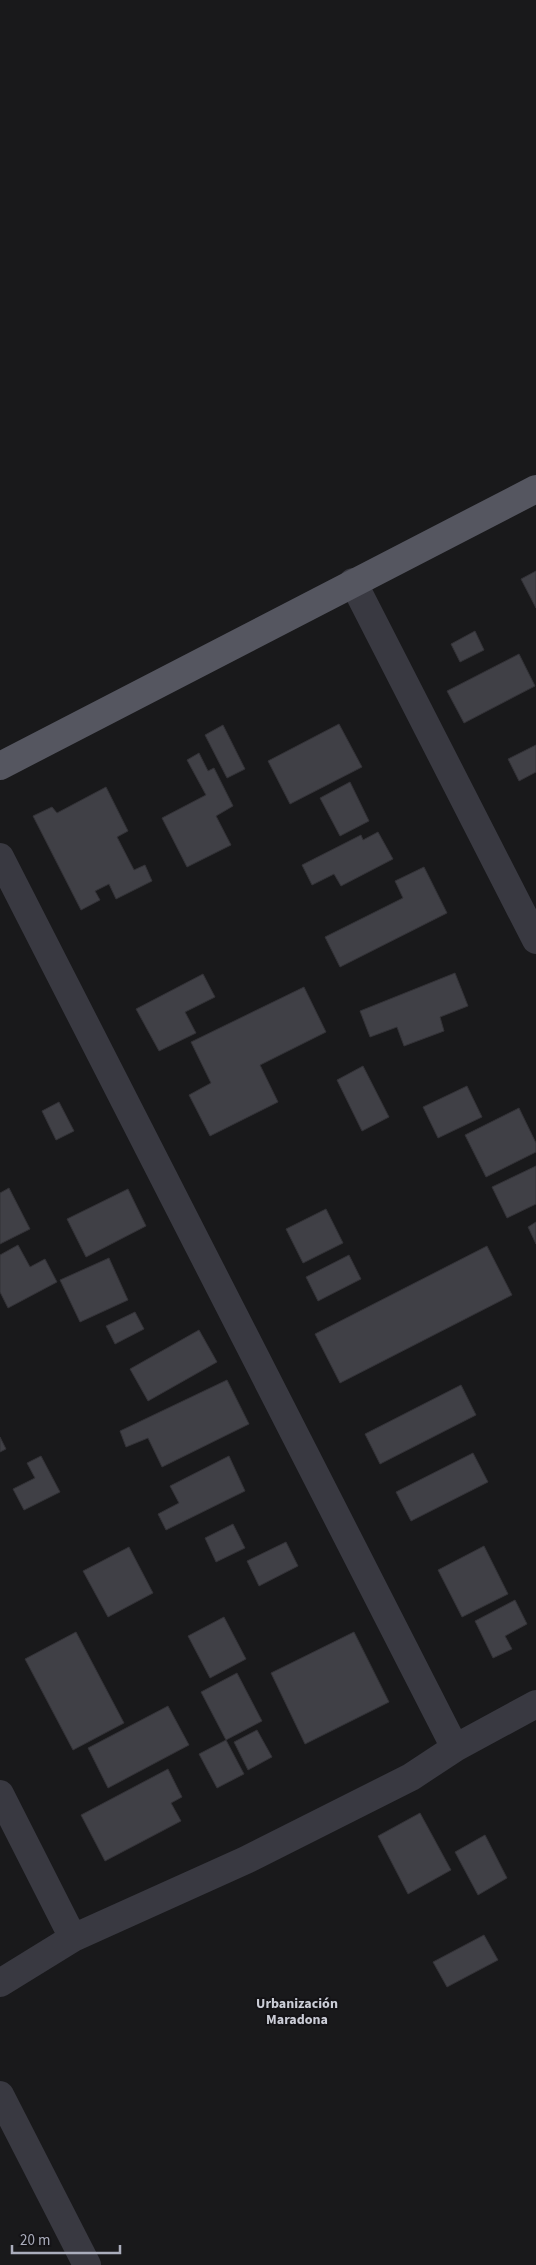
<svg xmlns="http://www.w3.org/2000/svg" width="536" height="2265" font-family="'Source Sans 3',sans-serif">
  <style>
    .building { fill: #404046; stroke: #333237 }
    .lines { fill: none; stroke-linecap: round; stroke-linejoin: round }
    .minor { stroke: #393941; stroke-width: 28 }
    .major { stroke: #555660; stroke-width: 28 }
    .labels { text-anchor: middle; stroke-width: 4; stroke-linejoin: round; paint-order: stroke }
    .neighbourhood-label { font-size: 14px; font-weight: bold; fill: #cbcdd7; stroke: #141316 }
  </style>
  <rect width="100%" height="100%" fill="#19191b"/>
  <path class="building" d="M536,571v37l-15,-29z
    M475,631l9,19 -24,12 -9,-18z
    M519,654l16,32 -71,37 -17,-32z
    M339,724l23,43 -72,37 -22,-43z
    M223,725l22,44 -18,9 -22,-43z
    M536,745v27l-17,9 -11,-22z
    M199,753l9,18 6,-3 19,38 -17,10 15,29 -44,22 -25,-49 44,-23 -19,-35z
    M350,782l19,39 -29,15 -20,-38z
    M106,787l22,44 -11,6 17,33 11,-5 7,16 -36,18 -7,-15 -14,7 5,9 -19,10 -48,-94 19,-9 5,6z
    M378,832l15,27 -52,27 -7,-12 -22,11 -10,-20 59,-30 2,5z
    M424,867l23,46 -107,54 -15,-30 78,-39 -8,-17z
    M455,973l13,33 -28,11 4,14 -40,15 -7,-19 -27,10 -10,-26z
    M203,974l12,23 -30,15 11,21 -37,18 -23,-42z
    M304,987l22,45 -66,33 18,37 -68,34 -21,-41 22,-12 -20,-41z
    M363,1066l26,51 -27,14 -25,-51z
    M467,1086l15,31 -44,21 -15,-31z
    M59,1102l15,29 -18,9 -14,-29z
    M519,1108l17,35v9l-50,25 -21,-42z
    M536,1166v38l-29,14 -15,-31z
    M9,1188l21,41 -30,15v-51z
    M128,1189l18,37 -60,31 -19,-38z
    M326,1209l17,34 -40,20 -17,-34z
    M536,1222v22l-8,-17z
    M18,1245l12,22 15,-8 12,23 -49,26 -8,-16v-37z
    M487,1246l25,49 -172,88 -25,-49z
    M349,1255l12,24 -43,22 -12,-24z
    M109,1258l19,42 -48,22 -20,-42z
    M135,1312l9,17 -29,15 -9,-18z
    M199,1330l18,32 -69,39 -18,-32z
    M227,1380l22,44 -87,43 -14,-29 -22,9 -6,-16z
    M461,1385l15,30 -96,49 -15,-30z
    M0,1437l6,12 -6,3z
    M473,1453l15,29 -77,39 -15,-29z
    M41,1456l19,36 -36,18 -11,-21 22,-11 -8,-15z
    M229,1456l16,35 -79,39 -8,-16 21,-11 -9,-17z
    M233,1524l12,24 -29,14 -11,-24z
    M286,1542l12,24 -39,20 -12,-25z
    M484,1546l24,48 -46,23 -24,-47z
    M129,1547l24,46 -45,24 -25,-46z
    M515,1600l12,24 -22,12 7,13 -19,9 -18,-37z
    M224,1617l22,42 -36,19 -22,-42z
    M76,1632l48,91 -51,27 -48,-91z
    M354,1632l35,70 -84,42 -34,-71z
    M237,1673l25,48 -36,19 -25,-48z
    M168,1706l21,39 -81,43 -20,-40z
    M257,1730l15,27 -24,13 -14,-28z
    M226,1740l18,34 -27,14 -18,-34z
    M168,1769l14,28 -11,6 10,18 -76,40 -24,-46z
    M420,1813l31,57 -43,24 -30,-58z
    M485,1835l22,43 -29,17 -23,-43z
    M484,1935l14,25 -51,27 -14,-25z"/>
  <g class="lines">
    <path class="minor" d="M353,582l183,358
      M0,857l455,891
      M0,1794l73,144
      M0,1983l73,-45 173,-78 165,-83 44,-29 81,-44
      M0,2095l87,170"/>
    <path class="major" d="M0,766l536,-277"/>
  </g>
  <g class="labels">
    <g class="neighbourhood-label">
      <text x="297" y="2008">Urbanización<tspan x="297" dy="16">Maradona</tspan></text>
    </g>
  </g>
  <path d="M12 2245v8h108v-8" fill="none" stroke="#aaadbc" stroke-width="2.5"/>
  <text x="20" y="2245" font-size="15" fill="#aaadbc" stroke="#141316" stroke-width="4" paint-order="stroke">20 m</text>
</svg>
